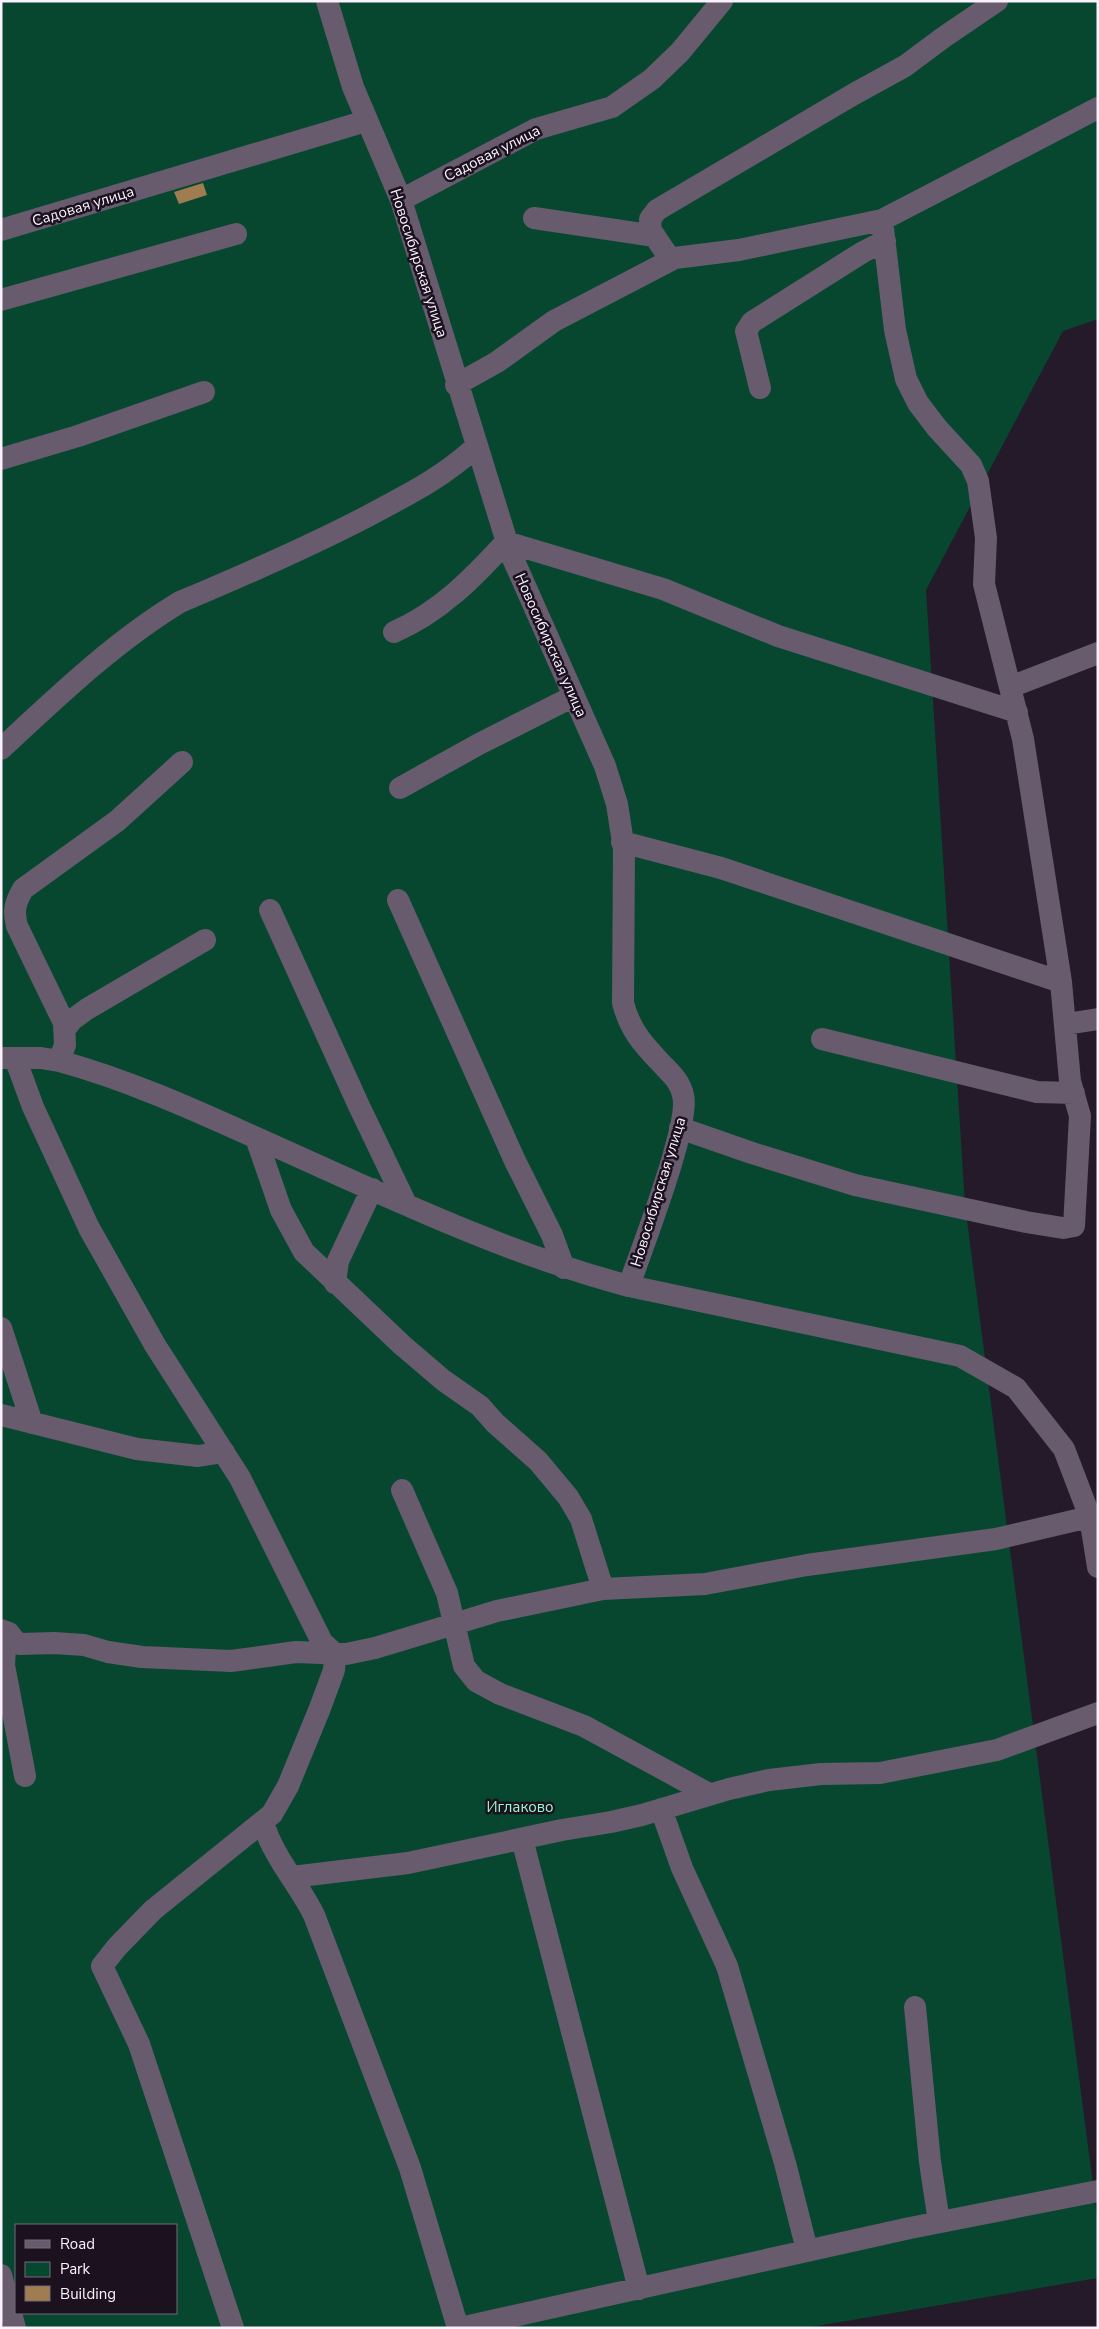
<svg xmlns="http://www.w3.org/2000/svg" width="1099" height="2329" font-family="'Nunito Sans',sans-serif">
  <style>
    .green { fill: #074730; fill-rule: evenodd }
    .building { fill: #9f7d50 }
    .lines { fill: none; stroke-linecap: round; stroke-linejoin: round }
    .minor { stroke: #675b6d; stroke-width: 22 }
    .labels { text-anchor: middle; stroke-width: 5; stroke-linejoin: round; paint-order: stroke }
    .street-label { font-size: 15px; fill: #f9f2fd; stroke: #1b111f }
    .park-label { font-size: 15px; fill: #9df7cc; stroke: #1b111f }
  </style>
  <rect width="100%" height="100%" fill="#241a29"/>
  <path class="green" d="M1,1h1097v318l-35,12 -137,259 39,615 133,1018v55l-293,50h-804zM16,2225h160v88h-160z"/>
  <path class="building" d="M203,183l4,12 -28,9 -5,-12z"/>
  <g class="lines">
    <path class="minor" d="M327,1l26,86 48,113 109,352 95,214 12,38 7,45 -1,154c7,26 18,39 36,58 9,10 21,19 24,34 8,29 -42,155 -54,191
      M401,200l135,-71 76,-22 40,-28 28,-27 42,-51
      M534,218l121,18
      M1,230l365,-109
      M671,260l-20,-29 -1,-12 7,-9 197,-116 51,-28 39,-29 53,-36
      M1,300l235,-66
      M456,385l41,-23 57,-41 121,-63 64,-8 143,-30 216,-112
      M760,388l-14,-57 6,-9 111,-70 22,-11
      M1,459l77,-23 126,-44
      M394,632c46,-20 79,-54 112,-90l157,47 115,47 239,76
      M1010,687l88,-34
      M1,749c56,-52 113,-107 179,-147 62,-26 124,-53 184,-84 43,-23 75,-38 112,-71
      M400,788l79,-44 95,-48
      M622,842l99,26 340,114
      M398,900l117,261 37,74 12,33
      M270,910l89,196 47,98
      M1066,1024l32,-5
      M65,1029l7,-9 15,-11 118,-69
      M822,1039l215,53 37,1
      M3,1058h38l18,3c66,18 129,46 191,74 124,55 247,116 379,151l331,70 56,32 48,61 26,68 8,50
      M15,1058l18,49 56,121 66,117 85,133 82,164 13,12 -1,16 -14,38 -32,78 -16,28 -119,96 -36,37 -15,19 37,78 94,284
      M59,1061l6,-16 -1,-22 -47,-97c-4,-15 -2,-23 6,-37l94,-68 65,-59
      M680,1128l72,25 103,32 171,37 37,6 11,-2 6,-110 -10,-35 -9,-99 -38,-243 -39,-155 2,-46 -8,-57 -7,-16 -34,-37 -19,-25 -12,-24 -11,-49 -13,-110
      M256,1138l25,72 23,42 98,93 41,35 37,26 15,17 43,38 30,36 13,22 22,70
      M335,1283l3,-22 34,-72
      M1,1328l31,95
      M1,1415l136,34 61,7 26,-4
      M402,1490l45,103 17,73 12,15 24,13 84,32 125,68
      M1,1630l8,3 6,8 5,3 34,-1 30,2 24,7 34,5 89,4 65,-9 50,2 29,-6 122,-37 106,-22 102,-5 102,-19 189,-26 102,-24
      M6,1632l-2,33 21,111
      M661,1809l21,59 45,98 58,197 22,87
      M263,1822c10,35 35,61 51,93l96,253 48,160
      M522,1839l117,450
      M292,1877l116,-14 154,-33 49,-8 31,-7 87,-26 40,-9 52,-6 59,-1 117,-23 101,-37
      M915,2007l15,155 9,60
      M1,2275l14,53
      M460,2328l450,-100 188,-37"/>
  </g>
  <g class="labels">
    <g class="street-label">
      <text transform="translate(492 153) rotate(-27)" y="5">Садовая улица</text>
      <text transform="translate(83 206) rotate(-17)" y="5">Садовая улица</text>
      <text transform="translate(419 263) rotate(72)" y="5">Новосибирская улица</text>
      <text transform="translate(551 645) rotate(66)" y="5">Новосибирская улица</text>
      <text transform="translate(658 1192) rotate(-73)" y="5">Новосибирская улица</text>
    </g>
    <g class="park-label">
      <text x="520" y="1812">Иглаково</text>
    </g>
  </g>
  <rect width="1099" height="2329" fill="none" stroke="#f9f2fd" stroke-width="5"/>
  <rect x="15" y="2224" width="162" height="90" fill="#1b111f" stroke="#746b78"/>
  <rect x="25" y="2240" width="25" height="8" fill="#675b6d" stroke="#746b78"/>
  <text x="60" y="2249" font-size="15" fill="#f9f2fd">Road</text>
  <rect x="25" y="2262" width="25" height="15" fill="#074730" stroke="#746b78"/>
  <text x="60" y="2274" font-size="15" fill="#f9f2fd">Park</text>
  <rect x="25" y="2286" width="25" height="15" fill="#9f7d50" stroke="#746b78"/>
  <text x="60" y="2299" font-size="15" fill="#f9f2fd">Building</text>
</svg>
